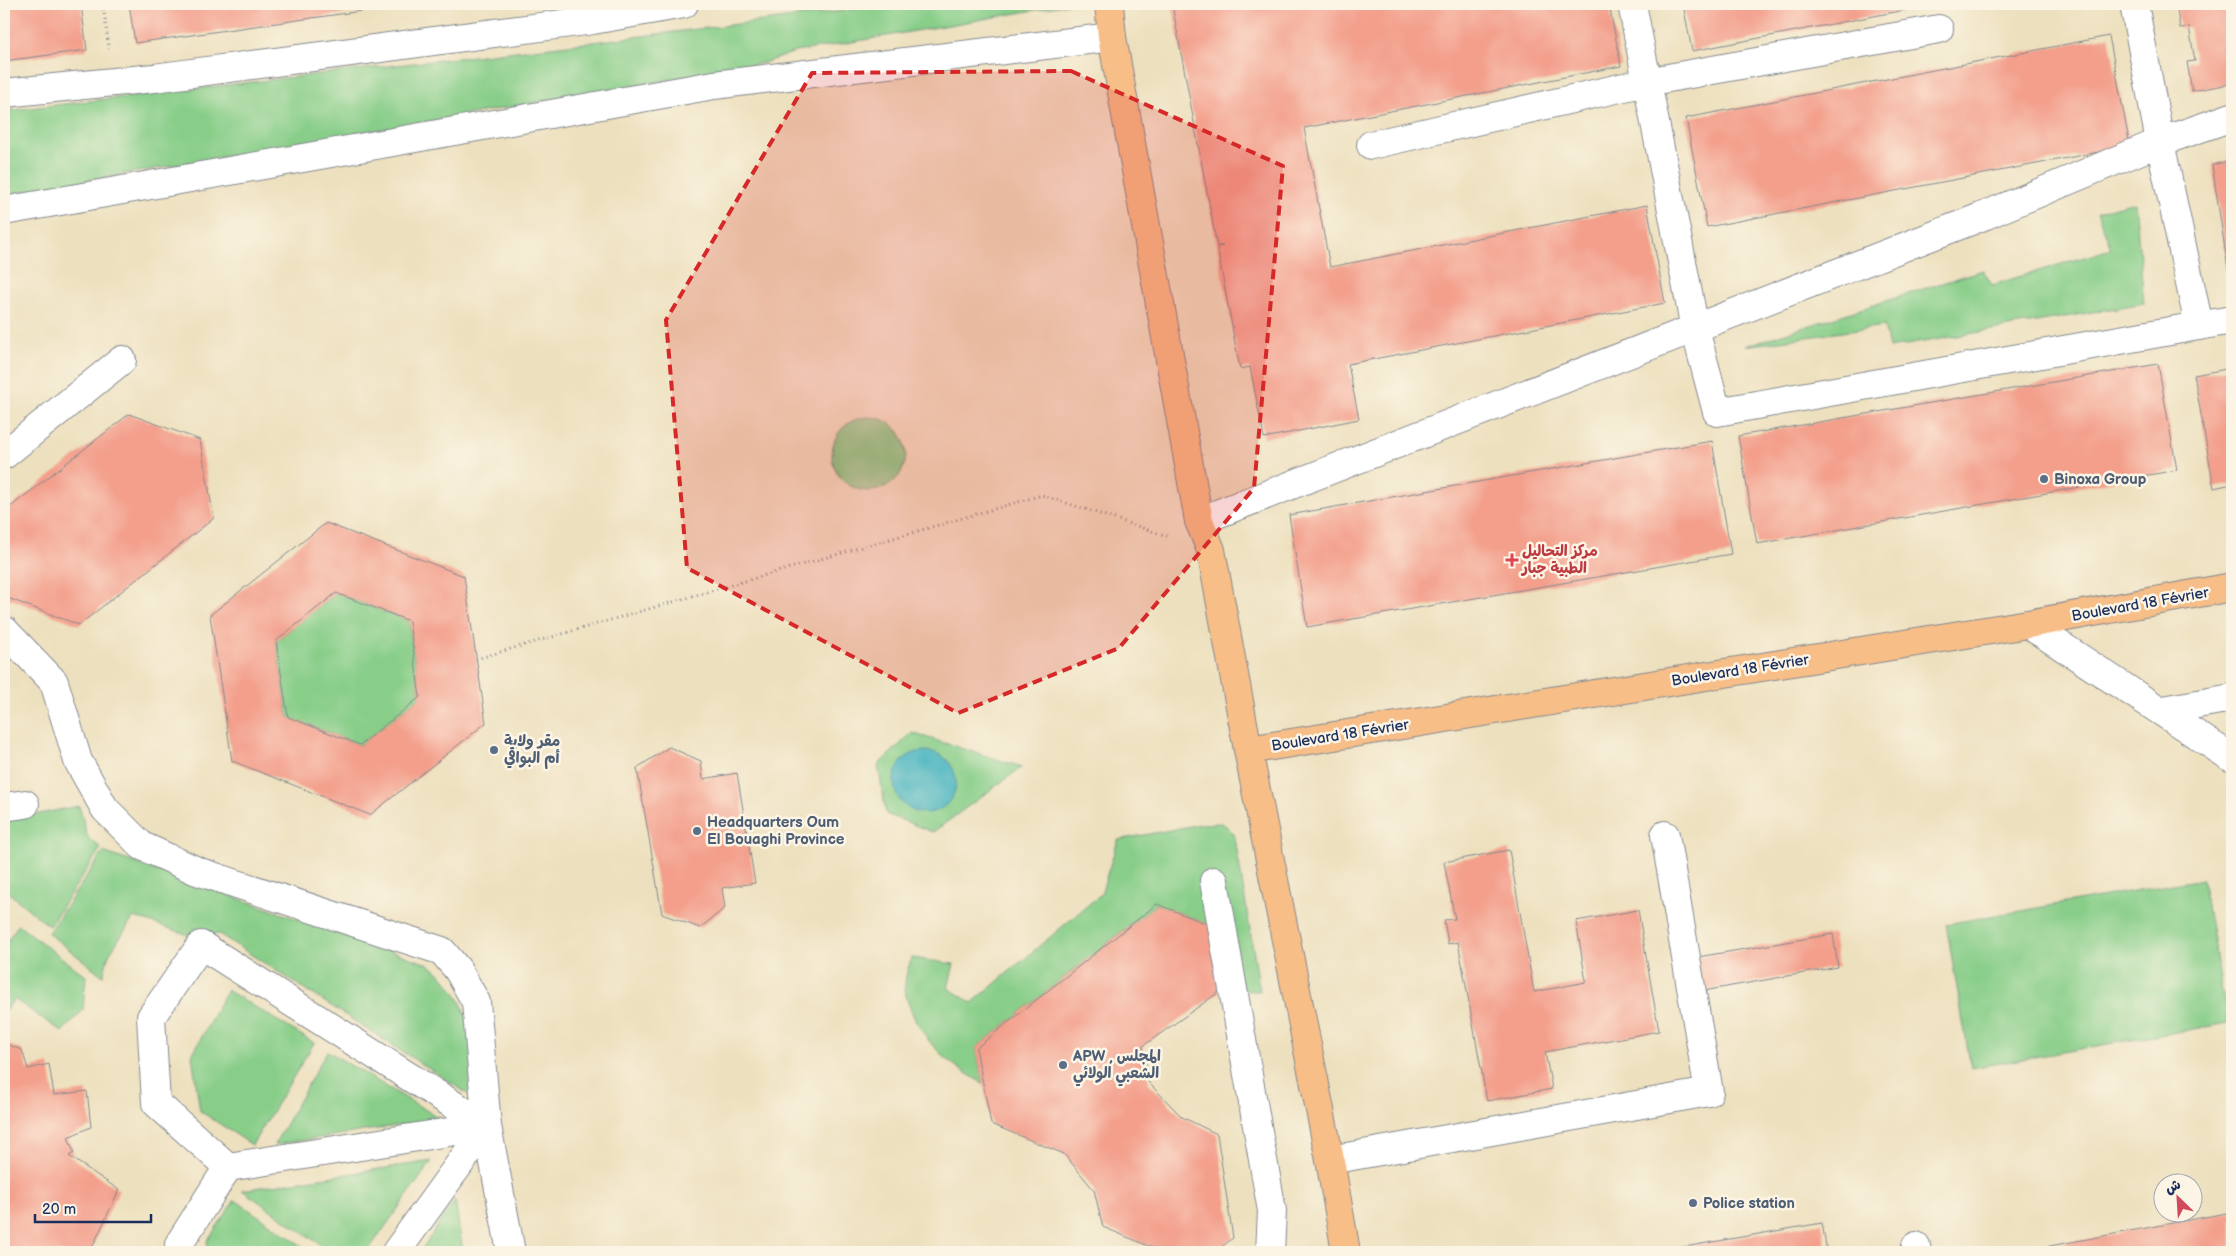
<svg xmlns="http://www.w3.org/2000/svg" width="2236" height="1256" font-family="'Balsamiq Sans','Playpen Sans Arabic',sans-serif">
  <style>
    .green { fill: #88ce89; stroke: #527e74 }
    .water { fill: #45b3bf; stroke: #30718e }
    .building { fill: #f39f8b; fill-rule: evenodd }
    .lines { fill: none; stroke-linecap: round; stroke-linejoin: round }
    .minor-casing { stroke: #84888e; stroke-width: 30 }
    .major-casing { stroke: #84888e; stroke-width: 30 }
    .path { stroke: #84888e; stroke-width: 3; stroke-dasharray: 1 4; stroke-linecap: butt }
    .minor { stroke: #fff; stroke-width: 28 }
    .major { stroke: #f7be88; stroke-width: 28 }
    .marked { fill: #d62828; fill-opacity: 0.2; stroke: #d62828; stroke-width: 4; stroke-dasharray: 10 6; stroke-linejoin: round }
    .service-dot { fill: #5c6f8a; stroke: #fcf5e5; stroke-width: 2 }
    .health-dot { fill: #e0444e; stroke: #fcf5e5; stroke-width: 2 }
    .labels { text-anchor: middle; stroke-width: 5; stroke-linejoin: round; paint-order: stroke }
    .service-label { font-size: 15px; font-weight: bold; fill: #4e5e75; stroke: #fcf5e5; text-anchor: start }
    .health-label { font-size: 15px; font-weight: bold; fill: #be3a42; stroke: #fcf5e5; text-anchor: start }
    .street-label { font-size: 15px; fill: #1b2f5e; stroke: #fcf5e5 }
  </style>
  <rect width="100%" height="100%" fill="#fcf5e5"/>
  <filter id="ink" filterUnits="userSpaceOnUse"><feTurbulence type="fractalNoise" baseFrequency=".02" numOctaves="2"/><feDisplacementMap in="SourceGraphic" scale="10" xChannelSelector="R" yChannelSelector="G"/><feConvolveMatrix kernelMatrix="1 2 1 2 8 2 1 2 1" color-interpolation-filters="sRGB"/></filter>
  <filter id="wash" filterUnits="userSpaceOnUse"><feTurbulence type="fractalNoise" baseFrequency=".0096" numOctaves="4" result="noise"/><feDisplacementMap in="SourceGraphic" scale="20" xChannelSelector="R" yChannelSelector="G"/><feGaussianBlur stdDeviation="1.12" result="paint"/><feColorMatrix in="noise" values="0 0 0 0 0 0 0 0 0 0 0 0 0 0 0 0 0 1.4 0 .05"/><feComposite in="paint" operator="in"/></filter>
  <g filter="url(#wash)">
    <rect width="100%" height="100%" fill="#ede0be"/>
    <path class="green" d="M899,4h170l-274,48 -31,11 -760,132v-84l581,-68z
      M2135,202l9,101 -255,45 -5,-22 -139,20 238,-76 9,15 119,-36 -14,-37z
      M832 454a37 37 0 1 1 74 0a37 37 0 1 1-74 0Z
      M336,593l73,28 11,76 -60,48 -72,-28 -12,-76z
      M912,733l110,34 -89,65 -47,-18 -8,-49z
      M79,806l9,32 13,10 -52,78 -45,-37v-68z
      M1221,823l8,5 6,10 25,153 -38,-1 -7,-63 -59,-23 -180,144 7,35c-31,-17 -53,-34 -69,-66 -11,-24 -12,-35 -2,-59l42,6 -6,24 24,15 129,-109 17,-54 83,-16z
      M103,852l325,112c48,35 43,81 48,135l-257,-165 -27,2 -58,-19 -25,37 -6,22 -55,-43z
      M2202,879l26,144 -257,45 -25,-144z
      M18,925l68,51 -3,34 -21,22 -48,-33 -10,14v-67z
      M227,990l87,53 -62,102 -52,-34 -8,-56z
      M327,1051l114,68 -167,26z
      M432,1161l-65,91h-36l-89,-62z
      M235,1200l76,52h-103l-1,-11z
      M455,1200l8,52h-43z"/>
    <path class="water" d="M894 782a31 31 0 1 1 62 0a31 31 0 1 1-62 0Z"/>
    <g id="blocks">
      <path class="building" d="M4,4h77l6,46 -83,11z
        M129,4h275v1l-269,38z
        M1172,4h437l12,62 -317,62 26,139 317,-62 18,98 -317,61 11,55 -95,19 -14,-71 -10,2 -23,-122 6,-1h-6z
        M1683,4h248v1l-239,46z
        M2176,4h56v85l-2,-5 -38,7 -5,-29 8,-1 -6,-34 -9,1z
        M2109,36l21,110 -423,81 -21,-109z
        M2232,160v128h-1l-19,-123z
        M2158,364l19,106 -420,74 -19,-108z
        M2232,368v116l-18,4 -20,-113z
        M129,414l71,26 14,78 -135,107 -74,-28 -1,-85z
        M1712,441l19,113 -424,73 -18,-112z
        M326,523l138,53 22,147 -116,92 -138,-54 -22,-146zM336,593l73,28 11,76 -60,48 -72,-28 -12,-76z
        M669,747l32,14 2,18 34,-6 18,110 -33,5 3,20 -25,20 -38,-14 -25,-146z
        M1509,850l25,142 52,-10 -10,-61 62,-11 21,121 -114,21 7,37 -65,12 -29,-159 -10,2 -4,-24 11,-1 -11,-57z
        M1157,904l58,23 7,63 -79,56 6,37 33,34 35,17 16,104 -18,14h-52l-60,-25 -9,-37 -30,-36 -73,-30 -15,-76z
        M1833,934l5,33 -140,25 -6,-34z
        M4,1043l18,7 6,19 21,-5 5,31 33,-4 4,36 -23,10 6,16 -5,3 50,34 -28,60 5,2h-92z
        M2232,1212v40h-192l-1,-4z
        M1822,1223l5,29h-166v-1z"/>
    </g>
  </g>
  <g filter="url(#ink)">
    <use href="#blocks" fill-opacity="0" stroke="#84888e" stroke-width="1"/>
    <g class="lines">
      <defs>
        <path id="minor" d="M1632,4l63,325 22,83 515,-92
          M2134,4l26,138 39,184
          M4,93l150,-15 439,-58 91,-16
          M1371,145l275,-63 293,-53
          M4,211l710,-126 398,-48
          M4,455l118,-95
          M1199,521l787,-306 174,-73 72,-25
          M2028,624l204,134
          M4,630l50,52 24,79 27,48 37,37 55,25 245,80 16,19 18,32 11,124 24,126
          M2163,710l69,-12
          M4,807l21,-3
          M1214,881l58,330 -2,41
          M1330,1160l379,-68 -44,-257
          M228,1167l259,-41 -91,126
          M1916,1246l1,6
          M179,1252v-8l49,-77 -72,-64 -5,-86 50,-72 286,181"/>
        <path id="major" d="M1109,4l3,33 87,484 12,29 37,200 82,410 16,92
          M1248,750l780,-126 204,-37"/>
      </defs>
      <use href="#minor" class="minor-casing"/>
      <use href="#major" class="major-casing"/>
      <path class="path" d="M103,4l6,45
        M476,659l566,-164 125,41"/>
      <use href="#minor" class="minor"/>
      <use href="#major" class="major"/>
    </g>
  </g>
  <path class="marked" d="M1071,71l212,95 -29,322 -135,160 -161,65 -271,-145 -21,-248 146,-247z"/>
  <g class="service-dot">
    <circle cx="2044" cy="479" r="5"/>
    <circle cx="494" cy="750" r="5"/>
    <circle cx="697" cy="831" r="5"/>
    <circle cx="1063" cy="1065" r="5"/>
    <circle cx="1693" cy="1203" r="5"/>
  </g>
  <path class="health-dot" d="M1509.5 552.5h5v5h5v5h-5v5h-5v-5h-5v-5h5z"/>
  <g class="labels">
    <g class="service-label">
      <text x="2054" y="484">Binoxa Group</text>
      <text x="504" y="746">مقر ولاية<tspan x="504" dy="17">أم البواقي</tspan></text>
      <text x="707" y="827">Headquarters Oum<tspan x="707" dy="17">El Bouaghi Province</tspan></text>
      <text x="1073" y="1061">APW , المجلس<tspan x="1073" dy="17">الشعبي الولائي</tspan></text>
      <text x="1703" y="1208">Police station</text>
    </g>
    <g class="health-label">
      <text x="1522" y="556">مركز التحاليل<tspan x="1522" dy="17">الطبية جبار</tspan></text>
    </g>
    <g class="street-label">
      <text transform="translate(2140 604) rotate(-10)" y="5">Boulevard 18 Février</text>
      <text transform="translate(1740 670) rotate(-9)" y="5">Boulevard 18 Février</text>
      <text transform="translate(1340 735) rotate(-9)" y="5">Boulevard 18 Février</text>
    </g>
  </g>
  <rect width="2236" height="1256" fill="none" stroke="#fcf5e5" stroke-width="20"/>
  <g transform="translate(2178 1198) rotate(335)"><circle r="24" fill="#fcf5e5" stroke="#a2a6af"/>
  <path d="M0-4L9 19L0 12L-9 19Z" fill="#d1495b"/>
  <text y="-8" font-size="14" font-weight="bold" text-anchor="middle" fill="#1b2f5e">ش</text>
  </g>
  <path d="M35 1214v8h116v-8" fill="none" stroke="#1b2f5e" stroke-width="2.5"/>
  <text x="42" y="1214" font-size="15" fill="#1b2f5e" stroke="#fcf5e5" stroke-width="4" paint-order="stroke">20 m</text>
</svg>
